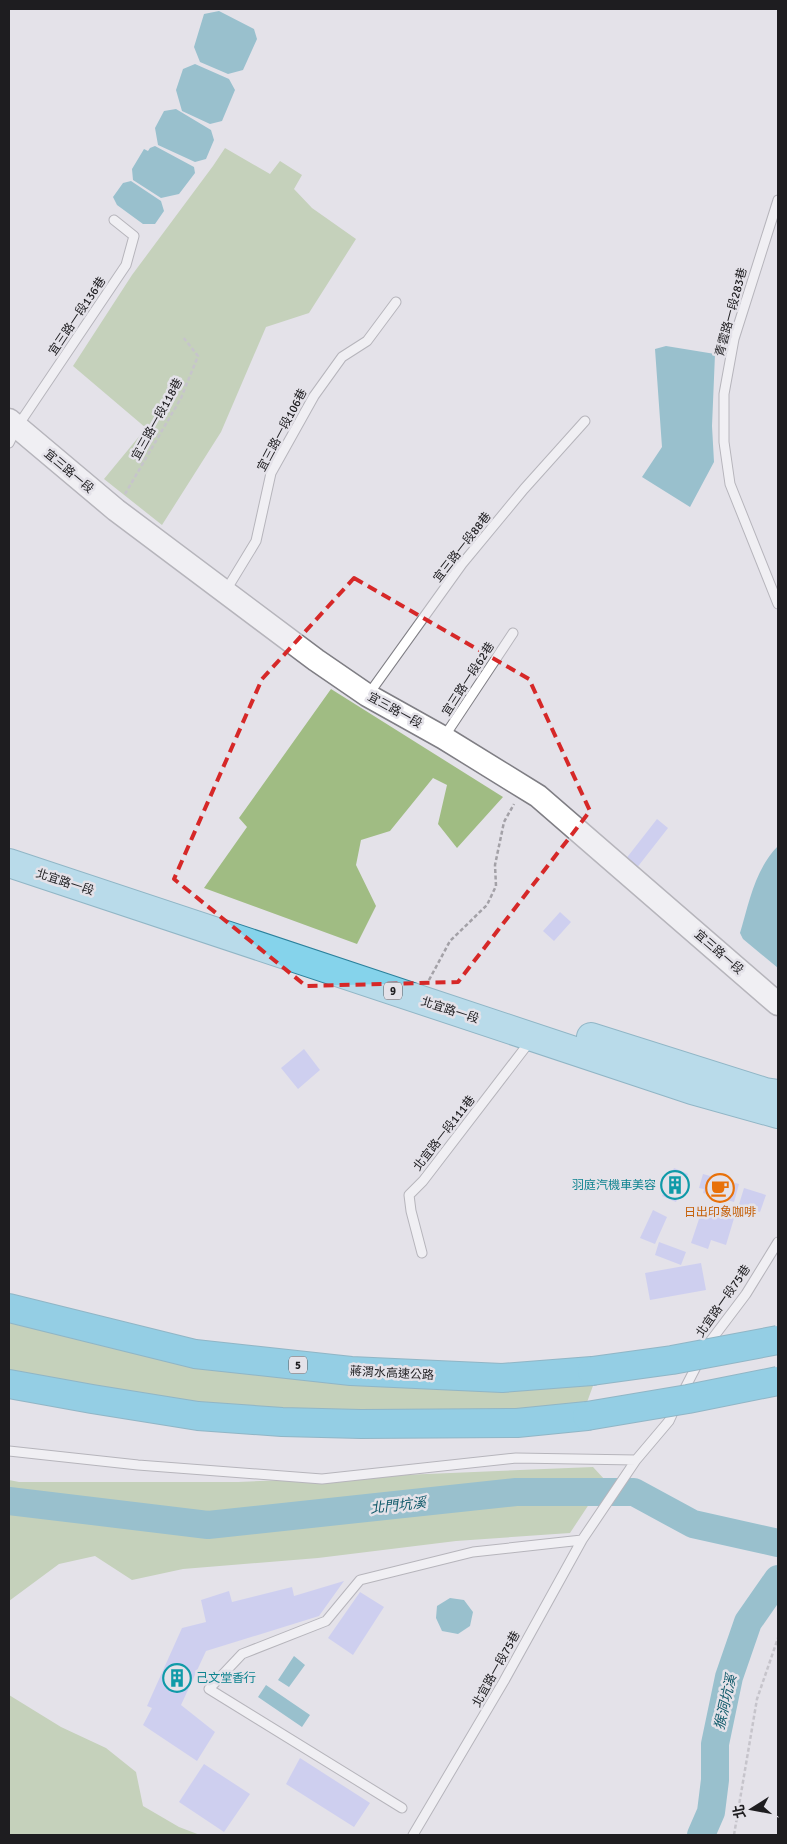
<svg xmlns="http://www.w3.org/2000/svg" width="787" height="1844" font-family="Signika,'Noto Sans TC',sans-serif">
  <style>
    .green { fill: #a0bc83 }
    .water { fill: #3e97ac }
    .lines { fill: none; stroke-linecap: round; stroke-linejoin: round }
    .river { stroke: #3e97ac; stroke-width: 28 }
    .building { fill: #b4b8f7 }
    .service-casing { stroke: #7f7e84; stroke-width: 11 }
    .tertiary-casing { stroke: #7f7e84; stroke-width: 25 }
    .primary-casing { stroke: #2c809b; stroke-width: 30 }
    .motorway-casing { stroke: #2c809b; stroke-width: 30 }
    .path { stroke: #a3a1a7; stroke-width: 2.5; stroke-dasharray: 4 2.5; stroke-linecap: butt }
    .service { stroke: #fff; stroke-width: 9 }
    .tertiary { stroke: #fff; stroke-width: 22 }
    .primary { stroke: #85d3eb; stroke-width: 28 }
    .motorway { stroke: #33b5dd; stroke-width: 28 }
    .motorway-bridge-casing { stroke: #2c809b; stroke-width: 30; stroke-linecap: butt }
    .motorway-bridge { stroke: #33b5dd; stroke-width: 28 }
    .marked { fill: none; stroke: #d62828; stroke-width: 4; stroke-dasharray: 10 6; stroke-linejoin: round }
    .labels { text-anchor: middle; stroke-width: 5; stroke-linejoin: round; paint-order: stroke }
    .shield { fill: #e4e2e9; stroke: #59585c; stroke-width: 1 }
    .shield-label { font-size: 11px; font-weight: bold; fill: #1e1d20 }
    .street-label { font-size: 12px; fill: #1e1d20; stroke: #e4e2e9 }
    .culture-label { font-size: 12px; fill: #0d838f; stroke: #e4e2e9; text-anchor: end }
    .food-label { font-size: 12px; fill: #c56008; stroke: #e4e2e9 }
    .water-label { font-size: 14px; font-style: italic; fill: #115a6a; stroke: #e4e2e9 }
  </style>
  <rect width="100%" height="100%" fill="#e4e2e9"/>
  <path class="green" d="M225,148l45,26 10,-13 22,14 -8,14 18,19 44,31 -47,74 -43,14 -45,105 -59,93 -58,-46 42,-51 -73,-62 59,-91 81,-109z
    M331,689l172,108 -46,51 -19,-24 9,-39 -14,-7 -43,53 -29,9 -5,25 20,41 -19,38 -153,-56 43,-61 -8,-9z
    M9,1323l165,38 420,22 -8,22 -70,7h-226l-115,-9 -166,-32z
    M593,1467l12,13 -35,53 -114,8 -138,17 -135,11 -51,11 -37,-24 -36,8 -50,37v-121l10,2h219z
    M9,1695l52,32 45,21 30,24 7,34 36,21 21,8h-191z"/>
  <path class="water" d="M219,11l35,18 3,10 -14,31 -15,4 -28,-12 -6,-15 10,-33z
    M195,64l34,15 6,11 -13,31 -12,3 -28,-13 -6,-21 7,-21z
    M176,109l35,21 3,10 -8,19 -11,3 -37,-17 -3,-17 9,-17z
    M155,146l39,21 1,6 -16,21 -18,4 -28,-18 -1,-11 12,-20 4,2 2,-3z
    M131,181l30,20 3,10 -9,13h-12l-26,-19 -4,-8 10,-14z
    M666,346l49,8 -3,72 2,36 -24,45 -48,-30 20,-30 -7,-98z
    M778,846v122l-35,-29 -3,-6c9,-30 15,-64 38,-87z
    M450,1598l14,2 9,12 -3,14 -12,8 -16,-3 -6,-13 1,-12z
    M294,1656l11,9 -16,22 -11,-7z
    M266,1685l44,30 -8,12 -44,-30z"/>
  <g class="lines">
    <path class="river" d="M9,1501l199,24 308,-33h118l59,32 85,19
      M701,1835l10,-23 4,-32v-36l14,-67 19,-55 30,-43"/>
  </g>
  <path class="building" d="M657,819l11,9 -32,41 -11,-9z
    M560,912l11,10 -17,19 -11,-10z
    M304,1049l16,21 -22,19 -17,-21z
    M674,1168l14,6 -12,28 -14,-6z
    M703,1174l36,10 -5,18 -31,-9 1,-4 -5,-1z
    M744,1188l22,7 -6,17 -7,-2 -2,6 -14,-5z
    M653,1210l14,7 -12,27 -15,-6z
    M702,1210l16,6 2,-6 15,5 -9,30 -15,-5 -3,9 -17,-6z
    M659,1242l27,10 -5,13 -26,-10z
    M701,1263l5,27 -56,10 -5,-27z
    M344,1581l-25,35 -113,35 -25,54 34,27 -18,29 -54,-36 9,-17 -5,-2 35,-78 24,-6 -5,-22 28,-9 3,11 60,-15 2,9z
    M360,1592l24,15 -31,48 -25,-17z
    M300,1758l70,45 -16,24 -68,-43z
    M204,1764l46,30 -26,38 -45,-30z"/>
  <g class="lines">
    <defs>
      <path id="service" d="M778,200l-44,139 -10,55v48l6,42 48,120
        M9,443l8,-16 109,-162 8,-29 -20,-16
        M225,592l31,-51 15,-68 43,-77 28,-39 25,-16 29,-39
        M368,695l94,-131 62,-75 61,-68
        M444,737l69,-104
        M422,1253l-11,-42 -2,-16 14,-14 108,-141
        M706,1347l40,-53 32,-52
        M682,1394l18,-35
        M9,1451l129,14 184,14 194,-21 120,2
        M402,1808l-193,-119 33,-35 84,-33 34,-41 113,-28 109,-12
        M413,1835l91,-154 78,-141 54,-80 33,-39 7,-15"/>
      <path id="tertiary" d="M9,420l107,90 200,150 51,35 77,43 94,58 240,208"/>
      <path id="primary" d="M9,863l683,227 86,24
        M591,1037l174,55 13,2"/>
      <path id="motorway" d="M9,1308l186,46 156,17 151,7 90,-7
        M9,1384l83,15 106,17 84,6 79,2 156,-1 70,-7"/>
    </defs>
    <use href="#service" class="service-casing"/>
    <use href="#tertiary" class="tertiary-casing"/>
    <use href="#primary" class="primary-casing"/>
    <use href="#motorway" class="motorway-casing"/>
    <path class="path" d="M125,494l56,-96 17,-42 -15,-19
      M429,980l21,-39 37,-36 9,-19 -1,-21 9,-43 10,-18
      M734,1835l23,-136 21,-61"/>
    <use href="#service" class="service"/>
    <use href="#tertiary" class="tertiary"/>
    <use href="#primary" class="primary"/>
    <use href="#motorway" class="motorway"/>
    <defs>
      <path id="motorway-bridge" d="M592,1371l80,-11 106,-20
        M587,1416l101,-17 90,-18"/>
    </defs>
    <use href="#motorway-bridge" class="motorway-bridge-casing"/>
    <use href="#motorway-bridge" class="motorway-bridge"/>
  </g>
  <path d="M0 0H787V1844H0ZM354,578l175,101 61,132 -132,171 -152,4 -132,-107 88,-200z" fill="#e4e2e9" fill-opacity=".55" fill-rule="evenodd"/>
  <path class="marked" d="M354,578l175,101 61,132 -132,171 -152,4 -132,-107 88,-200z"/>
  <defs>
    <symbol id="building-ring" viewBox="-11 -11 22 22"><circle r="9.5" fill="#e4e2e9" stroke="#0f9aa8" stroke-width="1.5"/><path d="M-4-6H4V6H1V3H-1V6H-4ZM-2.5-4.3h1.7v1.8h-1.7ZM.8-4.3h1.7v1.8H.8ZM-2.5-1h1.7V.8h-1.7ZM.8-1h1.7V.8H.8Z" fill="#0f9aa8"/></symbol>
    <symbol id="cafe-ring" viewBox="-11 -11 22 22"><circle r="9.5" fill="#e4e2e9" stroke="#e8710a" stroke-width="1.5"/><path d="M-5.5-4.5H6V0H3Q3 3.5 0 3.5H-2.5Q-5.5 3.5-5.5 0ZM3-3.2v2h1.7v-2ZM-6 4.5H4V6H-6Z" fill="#e8710a"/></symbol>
  </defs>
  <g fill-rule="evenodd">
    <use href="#building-ring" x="659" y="1169" width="32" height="32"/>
    <use href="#cafe-ring" x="704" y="1172" width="32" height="32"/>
    <use href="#building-ring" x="161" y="1662" width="32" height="32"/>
  </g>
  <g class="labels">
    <g class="shield">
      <rect x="384" y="982.5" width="18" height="17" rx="4"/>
      <rect x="289" y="1356.5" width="18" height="17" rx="4"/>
    </g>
    <g class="shield-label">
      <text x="393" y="995">9</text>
      <text x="298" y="1369">5</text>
    </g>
    <g class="street-label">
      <text transform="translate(731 312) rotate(-75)" y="4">青雲路一段283巷</text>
      <text transform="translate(77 316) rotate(-56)" y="4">宜三路一段136巷</text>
      <text transform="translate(157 419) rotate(-61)" y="4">宜三路一段118巷</text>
      <text transform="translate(282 430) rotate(-62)" y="4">宜三路一段106巷</text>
      <text transform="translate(69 471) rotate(40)" y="4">宜三路一段</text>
      <text transform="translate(462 547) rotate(-52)" y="4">宜三路一段88巷</text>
      <text transform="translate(468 679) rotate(-57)" y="4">宜三路一段62巷</text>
      <text transform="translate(395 710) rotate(29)" y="4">宜三路一段</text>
      <text transform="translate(65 882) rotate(18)" y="4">北宜路一段</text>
      <text transform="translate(719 952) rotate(41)" y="4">宜三路一段</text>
      <text transform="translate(450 1010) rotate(18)" y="4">北宜路一段</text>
      <text transform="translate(444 1133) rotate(-52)" y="4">北宜路一段111巷</text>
      <text transform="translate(723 1301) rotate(-55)" y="4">北宜路一段75巷</text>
      <text transform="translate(392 1373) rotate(3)" y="4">蔣渭水高速公路</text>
      <text transform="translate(496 1669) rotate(-61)" y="4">北宜路一段75巷</text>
    </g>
    <g class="culture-label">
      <text x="656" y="1189">羽庭汽機車美容</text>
      <text x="196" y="1682" text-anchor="start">己文堂香行</text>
    </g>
    <g class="food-label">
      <text x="720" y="1216">日出印象咖啡</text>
    </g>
    <g class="water-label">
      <text transform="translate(398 1505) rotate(-6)" y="5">北門坑溪</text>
      <text transform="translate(725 1702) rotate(-77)" y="5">猴洞坑溪</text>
    </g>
  </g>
  <rect width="787" height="1844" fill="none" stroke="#1e1d20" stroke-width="20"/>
  <g transform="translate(752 1809) rotate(259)" stroke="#e4e2e9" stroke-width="4" paint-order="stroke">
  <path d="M0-4L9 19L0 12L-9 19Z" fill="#1e1d20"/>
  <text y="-8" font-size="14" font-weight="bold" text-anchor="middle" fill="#1e1d20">北</text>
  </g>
</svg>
